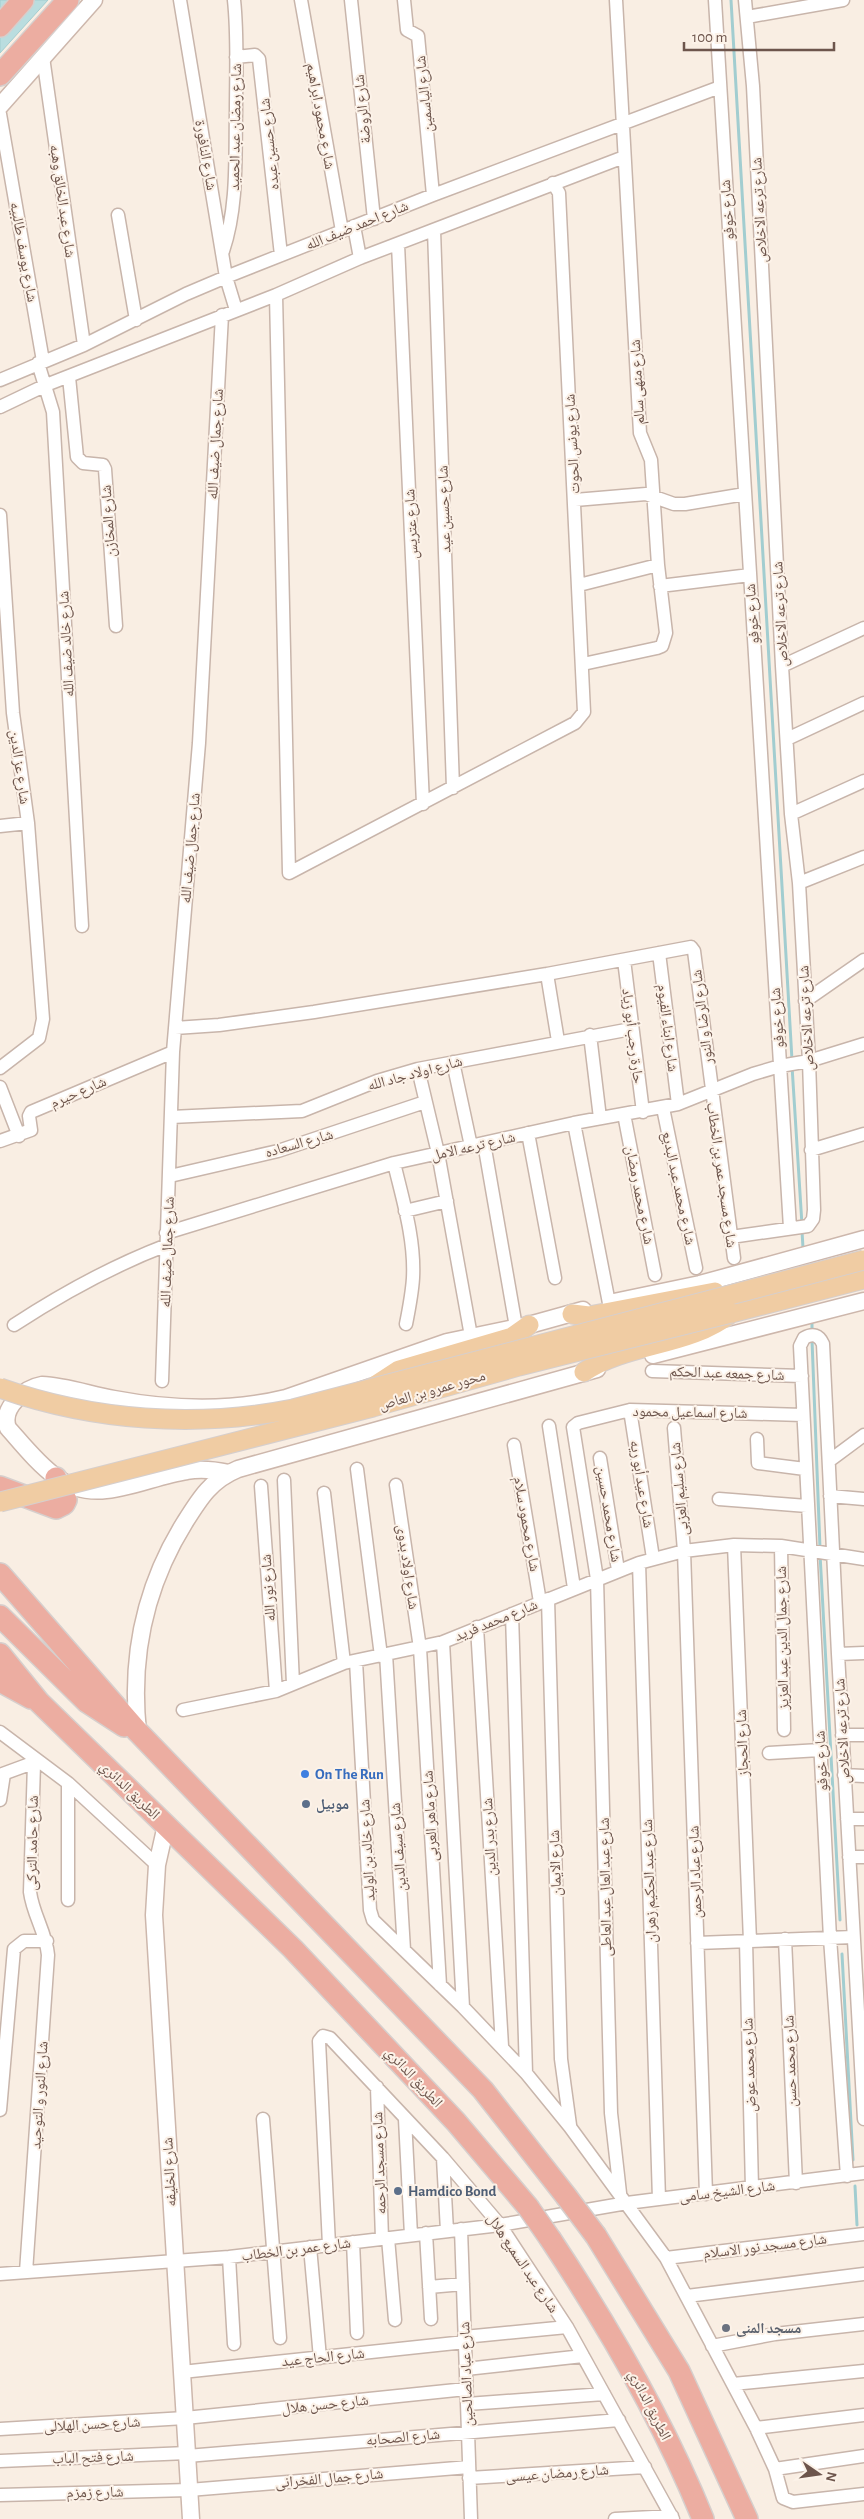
<svg xmlns="http://www.w3.org/2000/svg" width="864" height="2519" font-family="'Alegreya Sans','Noto Naskh Arabic',sans-serif">
  <style>
    .water { fill: #badddf; stroke: #a2cdd0 }
    .lines { fill: none; stroke-linecap: round; stroke-linejoin: round }
    .stream { stroke: #a2cdd0; stroke-width: 3 }
    .street-casing { stroke: #c8b5ab; stroke-width: 15 }
    .secondary-casing { stroke: #cdb7ac; stroke-width: 19 }
    .primary-casing { stroke: #d6cfcd; stroke-width: 21 }
    .highway-casing { stroke: #d6cfcd; stroke-width: 24 }
    .street { stroke: #fff; stroke-width: 12 }
    .secondary { stroke: #fff; stroke-width: 16 }
    .primary { stroke: #f0cca3; stroke-width: 19 }
    .highway { stroke: #ecada1; stroke-width: 21 }
    .primary-bridge-casing { stroke: #d6cfcd; stroke-width: 21; stroke-linecap: butt }
    .highway-bridge-casing { stroke: #d6cfcd; stroke-width: 24; stroke-linecap: butt }
    .primary-bridge { stroke: #f0cca3; stroke-width: 19 }
    .highway-bridge { stroke: #ecada1; stroke-width: 21 }
    .shop-dot { fill: #3f7fe0; stroke: #fcf2e8; stroke-width: 2 }
    .service-dot { fill: #5c6f8a; stroke: #fcf2e8; stroke-width: 2 }
    .worship-dot { fill: #6b7280; stroke: #fcf2e8; stroke-width: 2 }
    .labels { text-anchor: middle; stroke-width: 4; stroke-linejoin: round; paint-order: stroke }
    .street-label { font-size: 15px; fill: #6d554c; stroke: #fcf2e8 }
    .shop-label { font-size: 15px; font-weight: bold; fill: #366cbe; stroke: #fcf2e8; text-anchor: start }
    .service-label { font-size: 15px; font-weight: bold; fill: #4e5e75; stroke: #fcf2e8; text-anchor: start }
    .worship-label { font-size: 15px; font-weight: bold; fill: #5b616d; stroke: #fcf2e8; text-anchor: start }
  </style>
  <rect width="100%" height="100%" fill="#f9eee3"/>
  <path class="water" d="M0,0h48l-48,53z"/>
  <g class="lines">
    <path class="stream" d="M731,0l61,1060
      M792,1066l10,159
      M802,1231l1,17
      M812,1324v9
      M812,1340l8,208
      M820,1554l20,366
      M842,1954l11,206
      M855,2186l2,39"/>
    <defs>
      <path id="street" d="M180,0l46,277 10,33
        M301,0l41,231
        M351,0l23,219
        M404,0l3,30 11,6 15,159
        M715,0l75,1228
        M747,17l96,-17
        M43,57l41,288
        M236,57l19,-2 4,4 22,196
        M0,114l43,247
        M118,215l18,105
        M354,226l6,32
        M434,230l19,558
        M398,244l25,560
        M223,251c15,-44 12,-94 13,-140 0,-37 2,-74 -2,-111
        M276,295l13,578 286,-150 9,-11 -25,-519 -6,-10
        M38,363l15,49 29,514
        M69,377l8,80 6,6 20,2 2,4 11,157
        M0,380l84,-35 102,-51 40,-17 207,-82 287,-108
        M0,407l46,-22 230,-90 84,-37 264,-101
        M575,500l71,-6 28,10h11l60,-10
        M0,515l13,198 15,110 15,196 -4,19 -39,30
        M579,585l79,-20
        M660,586l90,-11
        M583,664l74,-16 5,-2 4,-13 -8,-68 -7,-105 -11,-27 -24,-433
        M782,666l82,-38
        M787,739l77,-36
        M791,814l73,-33
        M0,826l28,-3
        M799,883l65,-26
        M659,953l19,151
        M624,960l19,152
        M547,974l11,67
        M805,1001l59,-41
        M175,1028l44,-3 95,-13 233,-38 144,-27 3,4 40,307
        M590,1035l10,83
        M453,1062l18,84
        M418,1069l20,84 33,183
        M0,1087l19,49
        M663,1108l33,160
        M624,1114l31,161
        M171,1117l131,-6 75,-30 41,-12 213,-40
        M574,1123l35,180
        M528,1133l27,145
        M0,1141l31,-11 -2,-14 2,-4 142,-60
        M484,1143l32,184
        M811,1150l53,-16
        M394,1163c9,38 21,76 19,115 -1,16 -4,31 -7,46
        M170,1176l108,-25 147,-49
        M405,1211l42,-10
        M166,1233l228,-70 180,-40 104,-19 75,-30 27,-8 29,-5 55,-17
        M731,1237l77,-11 5,-7 1,-9 -5,-149 -10,-178 -8,-69 -9,-148 -29,-580 -8,-86
        M14,1325c49,-32 98,-59 153,-80
        M652,1371l150,5
        M162,1381l11,-329 26,-309 23,-428
        M630,1410l23,148
        M549,1426l25,162
        M674,1428l10,123 22,643
        M757,1439l1,24 47,6
        M514,1445l26,157
        M600,1458l18,112
        M829,1461l35,-26
        M357,1469l24,187
        M284,1480l9,204
        M396,1485l24,163 20,337
        M261,1486l15,205
        M324,1493l20,170
        M830,1496l34,3
        M719,1499l88,7
        M734,1545l16,396
        M781,1546l3,184
        M639,1563l20,636
        M548,1599l13,460 9,66
        M512,1614l14,459
        M477,1627l25,419
        M443,1642l20,365
        M386,1654l18,296
        M838,1654l26,-1
        M356,1661l14,249 3,10 90,87 63,66 44,54 96,131 90,170 19,41 8,29 10,4 71,-8
        M183,1710l93,-19 68,-28 99,-21 196,-79 45,-12 50,-6 47,1 83,13
        M0,1732l68,51 89,82
        M842,1735h22
        M769,1753l51,-3
        M0,1775l38,-14
        M844,1775l20,1
        M0,1800l4,-26
        M847,1819h17
        M849,1857h15
        M68,1900v-117
        M785,1939l11,244
        M746,1941l6,247
        M697,1943l156,-6
        M377,2087l5,152
        M0,2110l14,-161 10,-8h23
        M263,2119l17,219
        M405,2119l6,116
        M443,2158l4,73
        M847,2176l-17,-238 -30,-592 4,-8c9,-5 15,-3 19,6l15,310 26,465
        M620,2193l-9,-80 -14,-534 -24,-152 5,-4 52,-13 173,5
        M461,2229l10,290
        M426,2233l5,86
        M388,2238l7,82
        M353,2242l4,91
        M329,2245l-10,-204 4,-5 7,2 113,120 57,67 67,102 106,192
        M310,2247l10,111
        M229,2257l5,87
        M666,2258l198,-24
        M26,2272l22,-317c-2,-23 -15,-40 -18,-63l4,-128
        M0,2274l229,-17 271,-32 127,-22 237,-30
        M429,2287l34,-3
        M687,2296l177,-22
        M464,2337l103,-10
        M712,2346l63,-12 89,-10
        M466,2369l117,-13
        M182,2372l283,-30
        M733,2384l131,-13
        M467,2404l137,-10
        M756,2428l108,-13
        M0,2429l185,-11 281,-29
        M187,2456l432,-36
        M0,2461l187,-8
        M775,2469l89,-13
        M469,2478l176,-11
        M0,2495l189,-5 280,-23
        M615,2519l57,-3"/>
      <path id="secondary" d="M0,106l94,-106
        M614,1302l86,-18 164,-45
        M653,1355l211,-54
        M229,1473c-14,-3 -27,-5 -42,-2 -43,6 -90,37 -131,6 -18,-13 -33,-32 -48,-49 -8,-20 17,-40 34,-43 24,1 49,10 72,14 58,11 115,13 172,-1l161,-56 82,-17 54,-15
        M138,1732c-8,-75 7,-146 47,-210 15,-24 26,-42 53,-53l359,-100
        M166,1825l-9,40 -3,50 37,604"/>
      <path id="primary" d="M572,1314l17,2 126,-24
        M584,1372c44,-30 105,-25 147,-59l133,-34
        M373,1387l26,-17 113,-33 17,-12"/>
      <path id="highway" d="M0,26l23,-26
        M0,75l68,-75
        M0,1487l56,21 8,-4 2,-4 -10,-22
        M0,1574l138,158 345,358 83,106
        M0,1616l87,86 37,24
        M0,1654l39,48 254,247 163,173 72,85
        M0,1681l31,17
        M596,2236l83,135 68,148
        M551,2240c59,89 112,180 152,279"/>
    </defs>
    <use href="#street" class="street-casing"/>
    <use href="#secondary" class="secondary-casing"/>
    <use href="#primary" class="primary-casing"/>
    <use href="#highway" class="highway-casing"/>
    <use href="#street" class="street"/>
    <use href="#secondary" class="secondary"/>
    <use href="#primary" class="primary"/>
    <use href="#highway" class="highway"/>
    <defs>
      <path id="primary-bridge" d="M0,1388c93,33 196,40 293,21l571,-149
        M0,1502l373,-95 146,-41 212,-53"/>
      <path id="highway-bridge" d="M566,2196l30,40
        M528,2207l23,33"/>
    </defs>
    <use href="#primary-bridge" class="primary-bridge-casing"/>
    <use href="#highway-bridge" class="highway-bridge-casing"/>
    <use href="#primary-bridge" class="primary-bridge"/>
    <use href="#highway-bridge" class="highway-bridge"/>
  </g>
  <circle class="shop-dot" cx="305" cy="1774" r="5"/>
  <g class="service-dot">
    <circle cx="306" cy="1804" r="5"/>
    <circle cx="398" cy="2191" r="5"/>
  </g>
  <circle class="worship-dot" cx="726" cy="2328" r="5"/>
  <g class="labels">
    <g class="street-label">
      <text transform="translate(424 94) rotate(-96)" y="5">شارع الياسمين</text>
      <text transform="translate(362 109) rotate(-96)" y="5">شارع الروضة</text>
      <text transform="translate(321 116) rotate(80)" y="5">شارع محمود ابراهيم</text>
      <text transform="translate(235 127) rotate(-89)" y="5">شارع رمضان عبد الحميد</text>
      <text transform="translate(269 144) rotate(-96)" y="5">شارع حسين عبده</text>
      <text transform="translate(206 155) rotate(80)" y="5">شارع النافورة</text>
      <text transform="translate(63 201) rotate(82)" y="5">شارع عبد الخالق وهبه</text>
      <text transform="translate(727 210) rotate(-94)" y="5">شارع خوفو</text>
      <text transform="translate(759 210) rotate(-93)" y="5">شارع ترعه الاخلاص</text>
      <text transform="translate(357 225) rotate(-22)" y="5">شارع احمد ضيف الله</text>
      <text transform="translate(24 252) rotate(80)" y="5">شارع يوسف طالبيه</text>
      <text transform="translate(637 382) rotate(-93)" y="5">شارع منهى سالم</text>
      <text transform="translate(215 444) rotate(-87)" y="5">شارع جمال ضيف الله</text>
      <text transform="translate(572 444) rotate(-93)" y="5">شارع يونس الحوت</text>
      <text transform="translate(444 509) rotate(-92)" y="5">شارع حسين عيد</text>
      <text transform="translate(108 521) rotate(-94)" y="5">شارع المخازن</text>
      <text transform="translate(411 524) rotate(-93)" y="5">شارع عتريس</text>
      <text transform="translate(752 614) rotate(-94)" y="5">شارع خوفو</text>
      <text transform="translate(780 614) rotate(-93)" y="5">شارع ترعه الاخلاص</text>
      <text transform="translate(66 644) rotate(-93)" y="5">شارع خالد ضيف الله</text>
      <text transform="translate(20 767) rotate(82)" y="5">شارع عز الدين</text>
      <text transform="translate(190 848) rotate(-85)" y="5">شارع جمال ضيف الله</text>
      <text transform="translate(702 1017) rotate(-97)" y="5">شارع الرضا و النور</text>
      <text transform="translate(777 1018) rotate(-94)" y="5">شارع خوفو</text>
      <text transform="translate(806 1018) rotate(-93)" y="5">شارع ترعه الاخلاص</text>
      <text transform="translate(668 1028) rotate(83)" y="5">شارع ابناء الفيوم</text>
      <text transform="translate(633 1036) rotate(83)" y="5">حارة رجب أبو زياد</text>
      <text transform="translate(415 1073) rotate(-15)" y="5">شارع اولاد جاد الله</text>
      <text transform="translate(78 1092) rotate(-23)" y="5">شارع حيرم</text>
      <text transform="translate(299 1143) rotate(-16)" y="5">شارع السعاده</text>
      <text transform="translate(473 1146) rotate(-13)" y="5">شارع ترعه الامل</text>
      <text transform="translate(722 1175) rotate(82)" y="5">شارع مسجد عمر بن الخطاب</text>
      <text transform="translate(679 1188) rotate(78)" y="5">شارع محمد عبد البديع</text>
      <text transform="translate(640 1195) rotate(79)" y="5">شارع محمد رمضان</text>
      <text transform="translate(167 1252) rotate(-88)" y="5">شارع جمال ضيف الله</text>
      <text transform="translate(727 1373) rotate(2)" y="5">شارع جمعه عبد الحكم</text>
      <text transform="translate(432 1390) rotate(-16)" y="5">محور عمرو بن العاص</text>
      <text transform="translate(690 1412) rotate(1)" y="5">شارع اسماعيل محمود</text>
      <text transform="translate(642 1484) rotate(81)" y="5">شارع عيد أبو ريه</text>
      <text transform="translate(679 1489) rotate(-95)" y="5">شارع سليم العزبى</text>
      <text transform="translate(609 1514) rotate(81)" y="5">شارع محمد حسين</text>
      <text transform="translate(527 1524) rotate(80)" y="5">شارع محمود سلام</text>
      <text transform="translate(408 1567) rotate(82)" y="5">شارع اولاد بدوى</text>
      <text transform="translate(268 1588) rotate(-94)" y="5">شارع نور الله</text>
      <text transform="translate(496 1620) rotate(-22)" y="5">شارع محمد فريد</text>
      <text transform="translate(782 1638) rotate(-91)" y="5">شارع جمال الدين عبد العزيز</text>
      <text transform="translate(842 1731) rotate(-93)" y="5">شارع ترعه الاخلاص</text>
      <text transform="translate(742 1743) rotate(-92)" y="5">شارع الحجاز</text>
      <text transform="translate(821 1761) rotate(-93)" y="5">شارع خوفو</text>
      <text transform="translate(130 1790) rotate(44)" y="5">الطريق الدائري</text>
      <text transform="translate(430 1816) rotate(-93)" y="5">شارع ماهر العربى</text>
      <text transform="translate(489 1837) rotate(-93)" y="5">شارع بدر الدين</text>
      <text transform="translate(32 1843) rotate(-89)" y="5">شارع حامد التركى</text>
      <text transform="translate(398 1847) rotate(-94)" y="5">شارع سيف الدين</text>
      <text transform="translate(367 1850) rotate(-93)" y="5">شارع خالد بن الوليد</text>
      <text transform="translate(555 1863) rotate(-92)" y="5">شارع الايمان</text>
      <text transform="translate(695 1872) rotate(-92)" y="5">شارع عباد الرحمن</text>
      <text transform="translate(649 1881) rotate(-92)" y="5">شارع عبد الحكيم زهران</text>
      <text transform="translate(605 1887) rotate(-91)" y="5">شارع عبد العال عبد العاطى</text>
      <text transform="translate(790 2061) rotate(-92)" y="5">شارع محمد حسن</text>
      <text transform="translate(749 2065) rotate(-92)" y="5">شارع محمد عوض</text>
      <text transform="translate(414 2077) rotate(47)" y="5">الطريق الدائري</text>
      <text transform="translate(39 2095) rotate(-86)" y="5">شارع النور و التوحيد</text>
      <text transform="translate(379 2163) rotate(-92)" y="5">شارع مسجد الرحمه</text>
      <text transform="translate(169 2172) rotate(-93)" y="5">شارع الخليفه</text>
      <text transform="translate(727 2191) rotate(-7)" y="5">شارع الشيخ سامى</text>
      <text transform="translate(765 2246) rotate(-7)" y="5">شارع مسجد نور الاسلام</text>
      <text transform="translate(296 2249) rotate(-7)" y="5">شارع عمر بن الخطاب</text>
      <text transform="translate(523 2263) rotate(56)" y="5">شارع عبد السميع هلال</text>
      <text transform="translate(323 2357) rotate(-6)" y="5">شارع الحاج عيد</text>
      <text transform="translate(466 2374) rotate(-92)" y="5">شارع عباد الصالحين</text>
      <text transform="translate(325 2404) rotate(-6)" y="5">شارع حسن هلال</text>
      <text transform="translate(650 2405) rotate(63)" y="5">الطريق الدائري</text>
      <text transform="translate(92 2424) rotate(-3)" y="5">شارع حسن الهلالى</text>
      <text transform="translate(403 2437) rotate(-5)" y="5">شارع الصحابه</text>
      <text transform="translate(93 2457) rotate(-2)" y="5">شارع فتح الباب</text>
      <text transform="translate(557 2473) rotate(-4)" y="5">شارع رمضان عيسى</text>
      <text transform="translate(329 2478) rotate(-5)" y="5">شارع جمال الفخرانى</text>
      <text transform="translate(95 2492) rotate(-1)" y="5">شارع زمزم</text>
    </g>
    <g class="shop-label">
      <text x="315" y="1779">On The Run</text>
    </g>
    <g class="service-label">
      <text x="316" y="1809">موبيل</text>
      <text x="408" y="2196">Hamdico Bond</text>
    </g>
    <g class="worship-label">
      <text x="736" y="2333">مسجد المنى</text>
    </g>
  </g>
  <g transform="translate(819 2474) rotate(103)" stroke="#fcf2e8" stroke-width="4" paint-order="stroke">
  <path d="M0-4L9 19L0 12L-9 19Z" fill="#6d554c"/>
  <text y="-8" font-size="14" font-weight="bold" text-anchor="middle" fill="#6d554c">N</text>
  </g>
  <path d="M684 42v8h150v-8" fill="none" stroke="#6d554c" stroke-width="2.5"/>
  <text x="692" y="42" font-size="15" fill="#6d554c" stroke="#fcf2e8" stroke-width="4" paint-order="stroke">100 m</text>
</svg>
